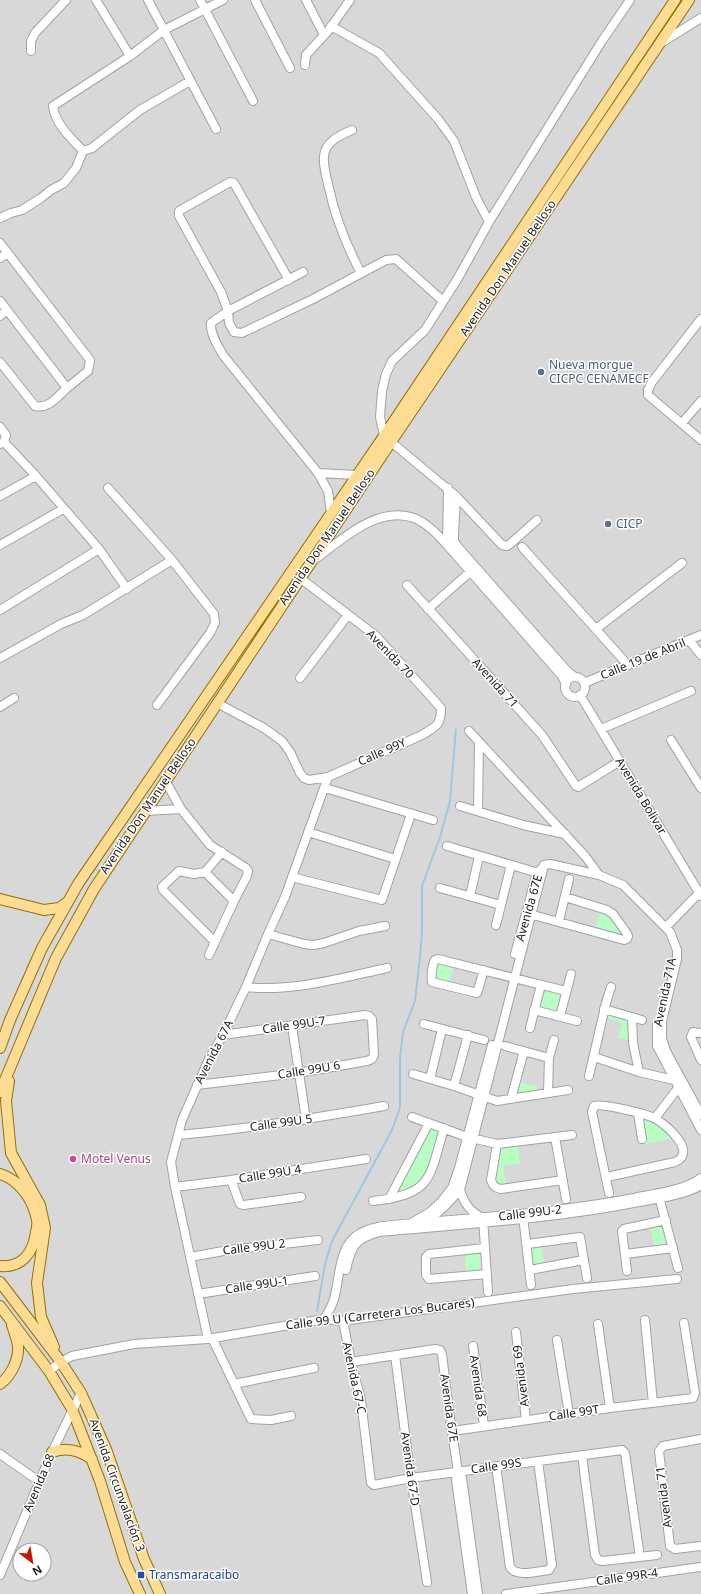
<svg xmlns="http://www.w3.org/2000/svg" width="701" height="1594" font-family="'Noto Sans',sans-serif">
  <style>
    .residential { fill: #d9d8d8; fill-rule: evenodd }
    .park { fill: #b7fdc4 }
    .lines { fill: none; stroke-linecap: round; stroke-linejoin: round }
    .stream { stroke: #9cc8df; stroke-width: 2 }
    .minor-casing { stroke: #a2a2a2; stroke-width: 10 }
    .major-casing { stroke: #927100; stroke-width: 12 }
    .minor { stroke: #fff; stroke-width: 8 }
    .major { stroke: #ffdc93; stroke-width: 10 }
    .service-dot { fill: #5c6f8a; stroke: #fff; stroke-width: 1.5 }
    .hotel-dot { fill: #d1479c; stroke: #fff; stroke-width: 1.5 }
    .transit-dot { fill: #1a4fb4; stroke: #fff; stroke-width: 1.5 }
    .labels { text-anchor: middle; stroke-width: 3; stroke-linejoin: round; paint-order: stroke }
    .street-label { font-size: 12px; fill: #1b1b1b; stroke: #fff }
    .service-label { font-size: 12px; fill: #4e5e75; stroke: #fff; text-anchor: start }
    .hotel-label { font-size: 12px; fill: #b23c85; stroke: #fff; text-anchor: start }
    .transit-label { font-size: 12px; fill: #164399; stroke: #fff; text-anchor: start }
  </style>
  <rect width="100%" height="100%" fill="#edeadf"/>
  <path class="residential" d="M0,0h701v1594h-701zM20,1550h24v24h-24z"/>
  <path class="park" d="M601,910l9,5 11,16 -1,3 -24,-7z
    M436,963l18,3 -5,17 -15,-2z
    M544,989l19,5 -5,19 -20,-6z
    M608,1014l20,6 1,20 -11,-2 4,-15 -16,-5z
    M519,1082l18,4 -2,7 -21,3z
    M641,1116l10,2 23,20 -28,6z
    M430,1127l10,4c-6,22 -12,64 -43,59z
    M518,1145l2,19 -17,2 3,18 -6,1 -7,-4 8,-33z
    M663,1224l5,22 -14,2 -3,-22z
    M541,1246l3,17 -11,2 -1,-18z
    M483,1251l2,18 -19,2 -1,-18z"/>
  <g class="lines">
    <path class="stream" d="M317,1311l8,-47 7,-23 60,-111 8,-22v-50l3,-26 12,-31 5,-44 2,-26v-45l18,-49 10,-36 6,-72"/>
    <defs>
      <path id="minor" d="M96,0l34,56
        M148,0l68,129
        M200,0l53,101
        M255,0l35,68
        M306,0l18,35
        M331,26l48,27 59,66 16,22 22,56 13,25
        M661,43l40,-25
        M31,51v-10l4,-8 31,-33
        M305,65l1,-10 22,-24 22,-31
        M352,130c-12,5 -27,12 -28,26 -1,9 2,20 4,28 7,33 17,59 33,89
        M83,151c-12,-13 -28,-27 -30,-45l77,-50 34,-26 59,-30
        M83,151l9,-3 48,-38 50,-29
        M0,218l11,-5 11,-3 19,-12 10,-8 13,-7 12,-15 7,-17
        M0,243l90,117 -2,11 -21,17
        M0,258l8,-5
        M303,272l-75,39 1,12 5,9 8,1 71,-34 73,-39 10,-1 47,42
        M289,280l-55,-97 -4,-1 -51,29v5l42,76 7,19 -17,12c-1,11 7,23 12,32l95,118 10,18 3,22
        M0,301l67,87c-10,9 -18,21 -32,18l-35,-44
        M0,316l7,-6
        M701,319l-49,63 -4,8v5l53,45
        M682,423l19,-22
        M0,427l6,8 -2,7
        M0,444l4,-2 32,34 63,73 28,40
        M318,473l38,2
        M108,488l64,72 42,54 1,9 -5,10 -53,72
        M0,496l36,-20
        M456,496l-2,39v6l3,5 111,126 7,5
        M537,520l-27,24 -3,2 -5,-1 -46,-49 -72,-60 -4,-19 2,-26 4,-17 6,-13 33,-31 33,-52 31,-56 113,-181 28,-41
        M0,545l63,-36
        M447,545l1,-57
        M522,547l106,118
        M314,560c28,-20 63,-55 100,-42 13,5 24,17 33,27l115,131 4,8
        M407,585l135,150 34,51 2,1 42,-26
        M428,609l42,-37
        M0,610l99,-61
        M596,629l86,-66
        M689,640l12,15
        M0,658l61,-34 22,-9 89,-55
        M565 687a10 10 0 1 1 20 0a10 10 0 1 1-20 0Z
        M300,678l48,-63
        M584,683l117,-48
        M580,695l121,201
        M217,703l47,25 18,13 8,11 10,21 4,5 5,2 19,-3 94,-42c13,-8 19,-9 19,-27l-65,-72 -76,-58
        M0,707l14,-9
        M601,729l90,-38
        M469,731l116,125 14,19
        M671,740l30,48
        M165,780l16,29 29,36 36,23 2,3 -1,5 -13,25 -25,54
        M325,788l108,32
        M460,806l63,19 42,9
        M145,811l36,-2
        M478,811l1,-69
        M308,832l87,27
        M447,846l95,28
        M544,865l6,-1 49,11 24,10 47,47 7,18v9l-15,62v18l5,14 34,62
        M205,872l29,29
        M292,877l90,23 29,-86
        M440,888l61,17
        M470,896l9,-40
        M526,913l98,27 3,-1 1,-3 -2,-4 -13,-18 -6,-4 -42,-13
        M559,921l10,-42
        M496,925l15,-60
        M666,927l35,-36
        M268,934l36,10 10,1 10,-2 35,-12 26,-5
        M215,942l-52,-52 -1,-3 17,-16 15,3 11,-2 17,-20
        M515,954l22,-81 7,-7
        M484,970l-7,23 -41,-10 -4,-1c-1,-6 0,-17 3,-22l3,-1 128,32
        M246,987c47,5 95,-9 141,-19
        M604,1009l38,11
        M534,1010l43,11
        M560,1016l11,-42
        M632,1017l1,26 6,29
        M424,1024l60,16
        M657,1024v22l44,84
        M292,1026l14,94
        M530,1028l11,-43
        M701,1033l-8,-1 -2,5 10,23
        M505,1046l44,12
        M594,1057l45,15 35,8 4,-1
        M413,1074l41,12 43,15 71,-11
        M589,1076l17,-73 5,-16
        M430,1079l12,-50
        M197,1085l101,-12 69,-12 5,-2 2,-4 -2,-36 -3,-3 -4,-1 -142,20
        M454,1086l14,-51
        M548,1093l1,-35 5,-18
        M511,1099l13,-48
        M638,1113l4,26
        M412,1117l55,20 30,7 75,-9
        M655,1118l27,-35
        M178,1135c69,-6 138,-17 206,-29
        M555,1137l11,62
        M497,1144l-6,36c2,6 4,8 10,9l62,-9
        M607,1177l68,-15c23,-10 -8,-36 -19,-43 -8,-5 -55,-16 -62,-13l-2,6 17,81
        M231,1180l9,24 4,1 57,-8
        M175,1187l56,-7 135,-21
        M460,1190c4,13 10,22 23,28l5,74
        M658,1193l20,75
        M389,1199l40,-76
        M373,1201c59,-7 56,-21 71,-73
        M523,1216l8,69
        M413,1222l17,-10 11,-10 11,-14 7,-20 33,-123
        M427,1222l18,-16 15,-16 84,-325
        M528,1244l52,-7 7,41
        M485,1248l-56,6 -3,3v18l3,4 58,-5
        M625,1254l48,-6
        M190,1257l39,-7 89,-10
        M346,1270c5,-24 9,-31 33,-38 87,-8 174,-13 260,-30 17,-3 49,-8 62,-17
        M530,1270l54,-10
        M627,1271l-5,-40 2,-2 42,-9
        M198,1294l117,-18
        M324,1319c4,-6 8,-13 10,-20 6,-20 4,-53 25,-65 7,-5 15,-6 23,-8 85,-8 169,-12 252,-28 22,-5 49,-7 67,-20
        M645,1320l8,83
        M343,1321l8,41 10,38 10,83 3,2 37,-7 211,-28 3,3 15,104
        M598,1324l12,84
        M516,1332l10,88
        M212,1338l39,81 20,1 20,-4
        M208,1339l-33,-152 -4,-25 11,-42 27,-61 14,-24 23,-48 22,-53 17,-37 43,-120
        M557,1340l12,74
        M473,1346l11,80
        M395,1355l15,117 17,110
        M351,1362l84,-13 5,1 2,4 7,57 9,61 4,6 16,116
        M49,1371l12,-9 11,-6 62,-12 74,-5 116,-20 19,2 230,-32 104,-10
        M234,1384l80,-16
        M453,1431l157,-23 83,-10 2,-5 -11,-70
        M701,1439l-38,7 -4,5 11,95 5,3 26,-3
        M0,1454l40,28
        M582,1455l13,100 3,5 5,1 54,-6
        M496,1466l14,101c7,11 28,4 39,3l3,-5 -14,-104
        M458,1472l-2,8 16,114
        M0,1575l52,-123 29,-59
        M506,1594l195,-27"/>
      <path id="major" d="M0,899l44,11 15,-2 9,-6
        M0,1048l10,-28 32,-72 36,-64 306,-448 291,-436
        M9,1081l-3,20 5,52 29,52 5,23 -8,55 4,34 13,30
        M0,1092l56,-134 38,-69 297,-447 298,-442
        M0,1174c20,6 33,26 37,46 1,4 0,8 -1,12 -3,21 -14,36 -36,34
        M0,1282l61,80 20,31 25,56 38,110 16,35
        M0,1306l49,65 23,38 28,72 25,81 15,32
        M0,1384c11,-8 19,-24 18,-38 -1,-7 -4,-15 -6,-21
        M52,1452c15,-5 27,-2 40,7"/>
    </defs>
    <use href="#minor" class="minor-casing"/>
    <use href="#major" class="major-casing"/>
    <use href="#minor" class="minor"/>
    <use href="#major" class="major"/>
  </g>
  <g class="service-dot">
    <circle cx="541" cy="372" r="4"/>
    <circle cx="608" cy="524" r="4"/>
  </g>
  <circle class="hotel-dot" cx="73" cy="1159" r="4"/>
  <rect class="transit-dot" x="137" y="1571" width="8" height="8" rx="2"/>
  <g class="labels">
    <g class="street-label">
      <text transform="translate(508 268) rotate(-56)" y="4">Avenida Don Manuel Belloso</text>
      <text transform="translate(327 537) rotate(-56)" y="4">Avenida Don Manuel Belloso</text>
      <text transform="translate(390 654) rotate(46)" y="4">Avenida 70</text>
      <text transform="translate(643 659) rotate(-22)" y="4">Calle 19 de Abril</text>
      <text transform="translate(495 683) rotate(48)" y="4">Avenida 71</text>
      <text transform="translate(382 752) rotate(-24)" y="4">Calle 99Y</text>
      <text transform="translate(641 796) rotate(59)" y="4">Avenida Bolivar</text>
      <text transform="translate(148 806) rotate(-56)" y="4">Avenida Don Manuel Belloso</text>
      <text transform="translate(529 908) rotate(-74)" y="4">Avenida 67E</text>
      <text transform="translate(665 992) rotate(-78)" y="4">Avenida 71A</text>
      <text transform="translate(294 1025) rotate(-8)" y="4">Calle 99U-7</text>
      <text transform="translate(214 1052) rotate(-63)" y="4">Avenida 67A</text>
      <text transform="translate(309 1070) rotate(-9)" y="4">Calle 99U 6</text>
      <text transform="translate(281 1123) rotate(-8)" y="4">Calle 99U 5</text>
      <text transform="translate(270 1174) rotate(-9)" y="4">Calle 99U 4</text>
      <text transform="translate(530 1213) rotate(-7)" y="4">Calle 99U-2</text>
      <text transform="translate(254 1247) rotate(-7)" y="4">Calle 99U 2</text>
      <text transform="translate(257 1285) rotate(-8)" y="4">Calle 99U-1</text>
      <text transform="translate(380 1314) rotate(-7)" y="4">Calle 99 U (Carretera Los Bucares)</text>
      <text transform="translate(521 1376) rotate(-97)" y="4">Avenida 69</text>
      <text transform="translate(354 1378) rotate(78)" y="4">Avenida 67-C</text>
      <text transform="translate(478 1386) rotate(82)" y="4">Avenida 68</text>
      <text transform="translate(449 1408) rotate(82)" y="4">Avenida 67E</text>
      <text transform="translate(574 1413) rotate(-8)" y="4">Calle 99T</text>
      <text transform="translate(496 1466) rotate(-8)" y="4">Calle 99S</text>
      <text transform="translate(410 1469) rotate(82)" y="4">Avenida 67-D</text>
      <text transform="translate(39 1483) rotate(-67)" y="4">Avenida 68</text>
      <text transform="translate(117 1485) rotate(70)" y="4">Avenida Circunvalación 3</text>
      <text transform="translate(664 1497) rotate(-97)" y="4">Avenida 71</text>
      <text transform="translate(627 1577) rotate(-8)" y="4">Calle 99R-4</text>
    </g>
    <g class="service-label">
      <text x="549" y="369">Nueva morgue<tspan x="549" dy="14">CICPC CENAMECF</tspan></text>
      <text x="616" y="528">CICP</text>
    </g>
    <g class="hotel-label">
      <text x="81" y="1163">Motel Venus</text>
    </g>
    <g class="transit-label">
      <text x="149" y="1579">Transmaracaibo</text>
    </g>
  </g>
  <g transform="translate(32 1562) rotate(149)"><circle r="19" fill="#ffffff" stroke="#a4a4a4"/>
  <path d="M0-3L7 15L0 10L-7 15Z" fill="#c61600"/>
  <text y="-6" font-size="11" font-weight="bold" text-anchor="middle" fill="#1b1b1b">N</text>
  </g>
</svg>
